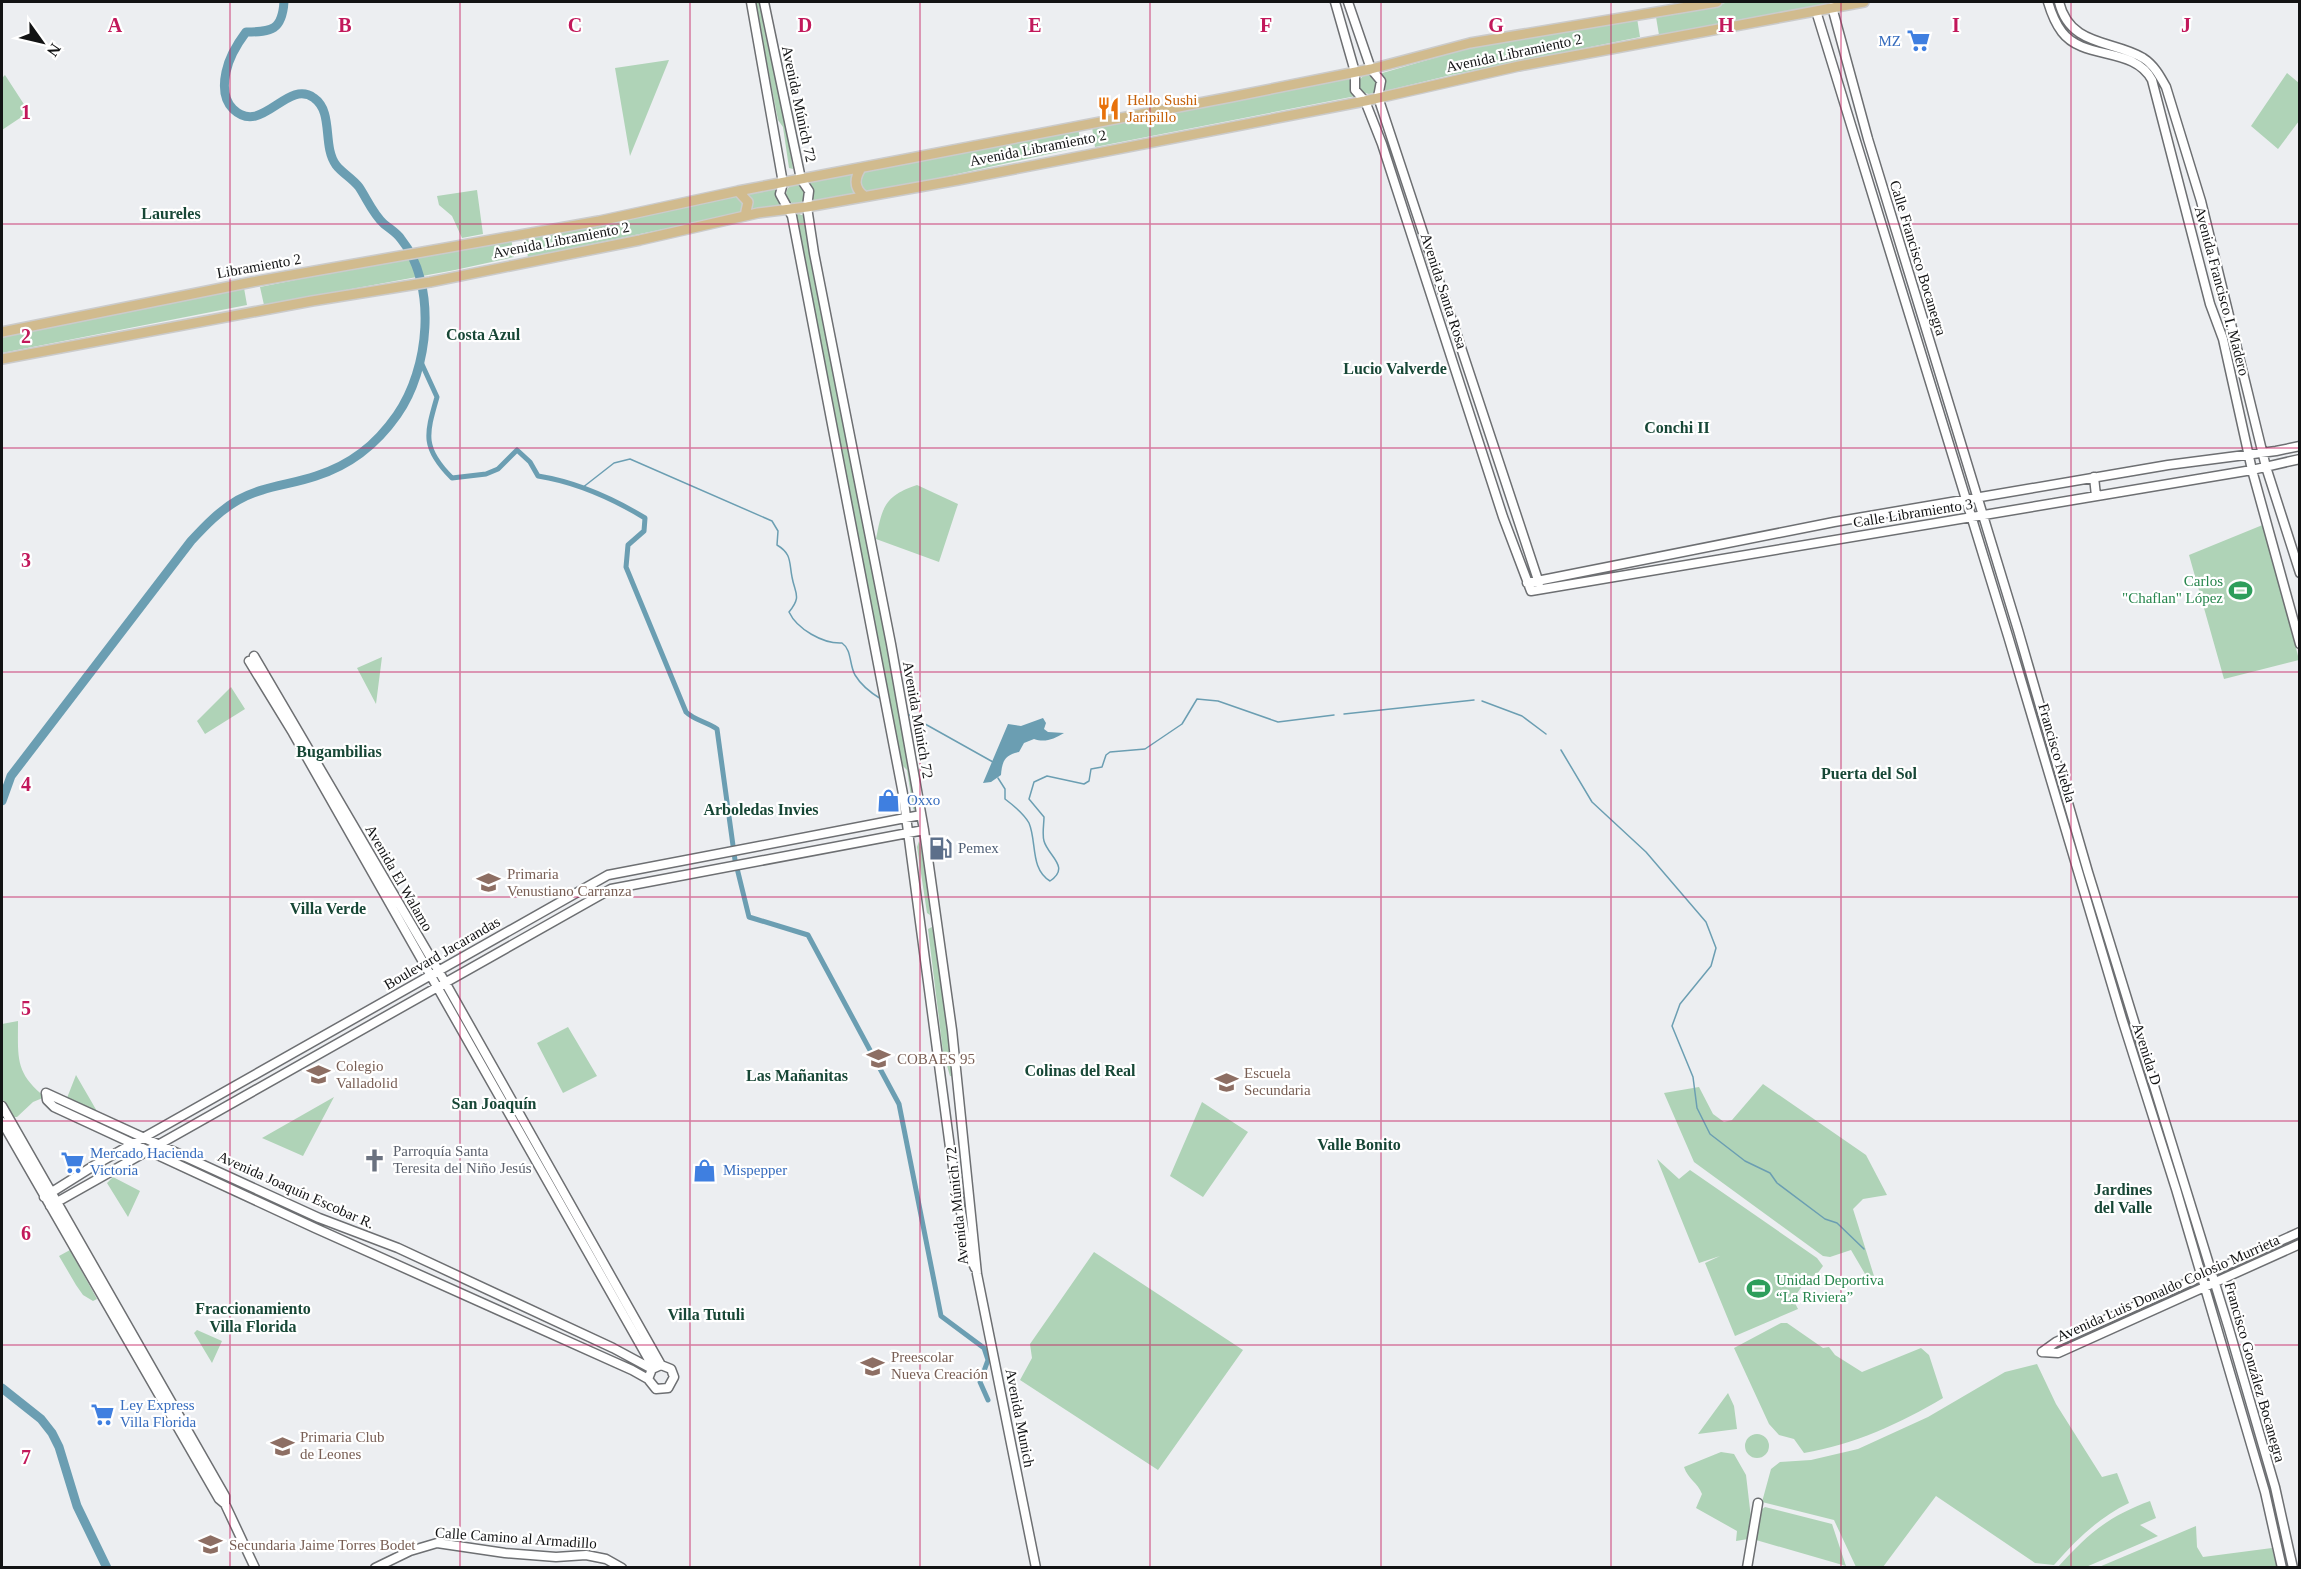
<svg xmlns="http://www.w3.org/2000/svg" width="2301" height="1569" font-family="'Times New Roman',serif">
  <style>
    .green { fill: #afd3b7 }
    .water { fill: #6b9eb2 }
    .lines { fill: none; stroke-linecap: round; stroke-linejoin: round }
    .stream { stroke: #6b9eb2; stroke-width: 1.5 }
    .canal { stroke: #6b9eb2; stroke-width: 5 }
    .river { stroke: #6b9eb2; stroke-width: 9 }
    .secondary-casing { stroke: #6d6f72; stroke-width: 11 }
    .primary-casing { stroke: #cbcbcb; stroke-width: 12 }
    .secondary { stroke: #fff; stroke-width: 8 }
    .primary { stroke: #d1bb8e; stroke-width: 9 }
    .grid { fill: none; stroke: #c2185b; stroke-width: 1.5; stroke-opacity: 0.55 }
    .labels { text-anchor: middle; stroke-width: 4.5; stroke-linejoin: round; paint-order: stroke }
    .shop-label { font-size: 15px; fill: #366cbe; stroke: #fff; text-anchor: start }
    .street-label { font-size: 15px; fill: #121314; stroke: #fff }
    .food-label { font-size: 15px; fill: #c56008; stroke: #fff; text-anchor: start }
    .leisure-label { font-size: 15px; fill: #27864d; stroke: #fff; text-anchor: end }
    .service-label { font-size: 15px; fill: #4e5e75; stroke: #fff; text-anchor: start }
    .education-label { font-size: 15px; fill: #785e54; stroke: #fff; text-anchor: start }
    .worship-label { font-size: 15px; fill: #5b616d; stroke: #fff; text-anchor: start }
    .neighbourhood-label { font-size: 16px; font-weight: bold; fill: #174736; stroke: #fff }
    .grid-label { font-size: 20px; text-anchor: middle; font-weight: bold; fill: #c2185b; stroke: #fff; stroke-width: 4.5; stroke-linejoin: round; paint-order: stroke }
  </style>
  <rect width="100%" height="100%" fill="#eceef1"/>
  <path class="green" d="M755,2h9l29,167 -4,-1 -6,-41 -5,-7z
    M1730,2h105l-176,33 -3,-18z
    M1637,18l3,19 -189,38 -66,16 -6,-17 107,-31z
    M669,60l-39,96 -15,-88z
    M2287,73l12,10v38l-21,28 -27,-23z
    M1359 84a10 10 0 1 1 20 0a10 10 0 1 1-20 0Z
    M5,75l24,37 -27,18v-52z
    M1351,77l5,19 -261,51 -3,-20z
    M1078,127l3,20 -211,46 -6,-2 -5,-8 3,-9 6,-5z
    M853,173l3,20 -44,9 -3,-21z
    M786 194a10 10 0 1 1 20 0a10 10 0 1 1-20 0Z
    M779,186l1,21 -29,4 2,-8 -7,-12z
    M477,190l6,44 -21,4 -10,-22 -13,-11 -2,-9z
    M733,193l14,10 -5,10 -214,44 -4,-20z
    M799,214l6,2 113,592 -1,3 -4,-2 -6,-39 -6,-6 -105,-549z
    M511,237l3,20 -59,13 -191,35 -4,-18z
    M244,288l3,17 -245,48v-19z
    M917,485l41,19 -19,58 -63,-23c6,-31 8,-43 41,-54z
    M2265,524l34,136 -75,19 -35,-124z
    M382,657l-6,47 -19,-36z
    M231,687l14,22 -40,25 -8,-13z
    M919,841l5,16 6,58 -3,-2 -10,-66z
    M932,927l5,21 19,129 -6,-1 -7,-24 -15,-123z
    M18,1021c0,37 -3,52 27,76l-12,5 -16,15h-4l-11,-19v-74z
    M568,1027l29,49 -34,17 -26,-50z
    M76,1075l22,38 -31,-15z
    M1763,1084l103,71 21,40 -24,4 -10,10 21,67 -6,3 -17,-29 -21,7 -7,-1 -129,-94 -30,-69 35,-6 14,27 11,8 8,-2z
    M334,1097l-31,59 -41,-18z
    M1202,1102l46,30 -45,65 -33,-21z
    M1657,1159l22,20 11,-9 127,88 6,8 -6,8 -10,5 -14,20 5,10 -63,27 -30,-73 15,-7 -21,7z
    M113,1177l27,14 -12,26 -21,-34z
    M70,1250l27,49 -4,2 -10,-6 -7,-10 -17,-29z
    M1094,1252l149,98 -85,120 -138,-90 12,-22 -2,-14z
    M1781,1323h6l36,25 6,-1 6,8 27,17 59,-24 8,7 14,43c-42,25 -90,47 -139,55l-10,-14 -15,-4 -10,-11 -35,-76z
    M197,1330l25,11 -10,22 -18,-30z
    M2037,1364l19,40 46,73 15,-4 12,30c-31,15 -52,36 -75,62l-19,-2 -99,-67 -53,71h-27l-22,-47 -72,-18 9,-33 9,-7 31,-2 47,-11 70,-32 77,-45z
    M1728,1393l6,13 3,23 -39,5z
    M1745 1446a12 12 0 1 1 24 0a12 12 0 1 1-24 0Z
    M1721,1452l13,2 12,21 5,43 -3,21 -12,2 1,-10 -41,-23 6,-14c-4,-11 -14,-15 -18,-27z
    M2150,1501l6,17 -16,7 18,11 -72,31h-28c30,-33 49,-50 92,-66z
    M1765,1507l67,17 14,42 -90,-26 5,-30z
    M2196,1526l1,21 6,10 69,-9 5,19h-178z"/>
  <path class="water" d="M1043,718l3,5 -2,6 4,3 16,1c-10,6 -19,10 -30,6l-10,4 -5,9c-14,3 -17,9 -18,23l-10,7 -8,1 25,-59 13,2z"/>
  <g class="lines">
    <path class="stream" d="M582,488l32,-25 16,-4 142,62 6,10 -1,14c15,9 12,17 15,32 3,17 10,19 -3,35 8,17 34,32 53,31 10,7 7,21 13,32 6,10 16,18 26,24
      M1482,701l40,15 24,18
      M1344,714l130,-14
      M909,715l84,47
      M1561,750l31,52 54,50 60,70 10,26 -5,18 -31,38 -8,22 21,51 4,31 13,26 35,27 25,12 7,10 48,36 12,4 27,26
      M998,778l7,11v10c8,6 19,15 24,24 8,19 1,46 21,58 21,-14 -2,-25 -6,-40 -2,-7 0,-17 0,-24l-15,-18 5,-17 13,-6 37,8 5,-3 2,-12 11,-2 4,-12 4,-3 35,-3 37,-25 15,-25 21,2 60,21 56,-7"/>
    <path class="canal" d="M420,360l17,37c-11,38 -15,51 15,81l34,-4 12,-5 19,-19 13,12 8,14c38,6 74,22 107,42l-1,13 -16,14 -2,22 60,145c8,8 21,10 31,17l18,131 14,57 59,18 91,169 42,212 43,32 4,12 -8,22 8,18"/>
    <path class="river" d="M2,801l9,-25 180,-235c14,-15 28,-30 47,-41 25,-14 52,-15 78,-24 35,-11 60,-31 81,-61 32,-45 41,-130 4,-176 -4,-6 -11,-10 -17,-15 -11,-10 -17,-25 -25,-37 -7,-9 -17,-14 -23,-22 -14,-19 -2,-53 -22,-67 -27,-20 -52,39 -81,11 -10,-10 -10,-23 -7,-37 3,-15 11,-28 20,-40 26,0 36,-2 38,-30
      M2,1388l39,31 11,14 7,14 18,59 30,62"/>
    <defs>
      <path id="secondary" d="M751,2l32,181 -3,11 12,22 111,578 48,361 17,97 7,16
        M764,2l37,177 8,12 -2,16 7,46 77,391 33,186 28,200 25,244 59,294
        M1335,2l20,70v18l10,11 17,43 121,373 28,74 721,-121 48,-11
        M1348,2l23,67 10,12 -3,16 161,486
        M2048,2c3,10 7,21 14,30 22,29 72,14 90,48l58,224 13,35 29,131 48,174
        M2059,2c11,45 54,38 84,56 11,7 17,18 23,29l35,114 65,266 34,106
        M1832,7l36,132 150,491 70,242 141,457 46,158 18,81
        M1816,11l192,625 114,383 54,170 89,303 17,76
        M2094,477l2,19
        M1527,583l307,-61 334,-57 108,-14 24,-5
        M254,656l191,326 216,383
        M249,661l44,72 360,634
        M46,1093l1,7 7,7 261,121 317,142 16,9 8,10 12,-1 6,-11 -3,-8 -10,-4 -9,4 -4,10
        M46,1093l273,125 79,30 215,100 39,21
        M2,1106l223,390v8
        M2,1122l217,377 6,5 30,64
        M44,1197l51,-32 513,-290 313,-60
        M50,1206l561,-317 313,-59
        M2042,1352l14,-10 244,-110
        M2042,1352l16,1 242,-109
        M375,1568l35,-17 27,-8 68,10 51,4 30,-2 20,4 16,9
        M1747,1568l11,-65"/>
      <path id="primary" d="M861,168c-7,11 -7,20 3,28
        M738,191l10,11 -3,14
        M2,332l250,-50 347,-61 139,-30 493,-94 140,-28 99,-26 247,-41
        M2,359l310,-58 118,-19 210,-42 118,-27 49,-6 151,-27 407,-79 154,-35 345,-64"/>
    </defs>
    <use href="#secondary" class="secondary-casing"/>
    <use href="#primary" class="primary-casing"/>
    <use href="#secondary" class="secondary"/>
    <use href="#primary" class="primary"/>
  </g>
  <path class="grid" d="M230,2v1566M460,2v1566M690,2v1566M920,2v1566M1150,2v1566M1381,2v1566M1611,2v1566M1841,2v1566M2071,2v1566M2,224h2298M2,448h2298M2,672h2298M2,897h2298M2,1121h2298M2,1345h2298"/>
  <defs>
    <symbol id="supermarket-bare" viewBox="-9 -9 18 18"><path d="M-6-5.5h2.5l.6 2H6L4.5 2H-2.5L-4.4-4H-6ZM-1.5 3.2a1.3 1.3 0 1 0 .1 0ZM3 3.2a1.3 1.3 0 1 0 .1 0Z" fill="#3f7fe0" stroke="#fff" stroke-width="2.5" paint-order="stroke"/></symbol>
    <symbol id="restaurant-bare" viewBox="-9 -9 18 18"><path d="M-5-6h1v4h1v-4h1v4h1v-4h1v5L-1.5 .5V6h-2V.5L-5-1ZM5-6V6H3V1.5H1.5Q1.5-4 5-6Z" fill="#e8710a" stroke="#fff" stroke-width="2.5" paint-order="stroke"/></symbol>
    <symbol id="stadium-bare" viewBox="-9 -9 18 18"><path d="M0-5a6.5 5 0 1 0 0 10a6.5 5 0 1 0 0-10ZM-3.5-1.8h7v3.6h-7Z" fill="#2e9e5b" stroke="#fff" stroke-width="2.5" paint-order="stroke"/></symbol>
    <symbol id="shop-bare" viewBox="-9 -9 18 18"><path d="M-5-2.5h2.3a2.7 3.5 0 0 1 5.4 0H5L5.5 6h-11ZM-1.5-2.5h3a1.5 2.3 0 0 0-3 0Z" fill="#3f7fe0" stroke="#fff" stroke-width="2.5" paint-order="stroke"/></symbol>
    <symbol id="fuel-bare" viewBox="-9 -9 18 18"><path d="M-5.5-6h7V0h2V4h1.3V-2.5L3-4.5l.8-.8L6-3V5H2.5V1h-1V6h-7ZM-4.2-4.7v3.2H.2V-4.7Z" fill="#5c6f8a" stroke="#fff" stroke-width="2.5" paint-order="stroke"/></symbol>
    <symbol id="school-bare" viewBox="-9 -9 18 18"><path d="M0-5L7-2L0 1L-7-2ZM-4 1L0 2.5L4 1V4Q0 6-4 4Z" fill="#8d6e63" stroke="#fff" stroke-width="2.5" paint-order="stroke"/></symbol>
    <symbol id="church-bare" viewBox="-9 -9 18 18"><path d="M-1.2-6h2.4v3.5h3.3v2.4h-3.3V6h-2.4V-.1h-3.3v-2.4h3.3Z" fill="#6b7280" stroke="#fff" stroke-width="2.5" paint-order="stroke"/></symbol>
  </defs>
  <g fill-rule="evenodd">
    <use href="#supermarket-bare" x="1902" y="24" width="33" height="33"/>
    <use href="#restaurant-bare" x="1092" y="92" width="33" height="33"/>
    <use href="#stadium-bare" x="2224" y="574" width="33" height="33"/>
    <use href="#shop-bare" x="872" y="784" width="33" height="33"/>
    <use href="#fuel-bare" x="924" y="832" width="33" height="33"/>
    <use href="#school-bare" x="472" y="866" width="33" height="33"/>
    <use href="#school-bare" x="862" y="1042" width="33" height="33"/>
    <use href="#school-bare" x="302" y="1058" width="33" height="33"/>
    <use href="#school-bare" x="1210" y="1066" width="33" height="33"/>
    <use href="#church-bare" x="358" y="1144" width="33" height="33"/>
    <use href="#supermarket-bare" x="56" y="1146" width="33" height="33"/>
    <use href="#shop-bare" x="688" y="1154" width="33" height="33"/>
    <use href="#stadium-bare" x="1742" y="1272" width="33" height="33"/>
    <use href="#school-bare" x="856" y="1350" width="33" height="33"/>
    <use href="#supermarket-bare" x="86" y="1398" width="33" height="33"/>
    <use href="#school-bare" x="266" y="1430" width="33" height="33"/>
    <use href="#school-bare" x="194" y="1528" width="33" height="33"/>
  </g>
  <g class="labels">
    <g class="shop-label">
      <text x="1901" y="46" text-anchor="end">MZ</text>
      <text x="907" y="805">Oxxo</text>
      <text x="90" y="1158">Mercado Hacienda<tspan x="90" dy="17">Victoria</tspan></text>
      <text x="723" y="1175">Mispepper</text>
      <text x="120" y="1410">Ley Express<tspan x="120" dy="17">Villa Florida</tspan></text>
    </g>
    <g class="street-label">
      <text transform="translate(1514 53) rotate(-12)" y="5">Avenida Libramiento 2</text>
      <text transform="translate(799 104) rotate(78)" y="5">Avenida Múnich 72</text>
      <text transform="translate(1038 148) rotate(-11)" y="5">Avenida Libramiento 2</text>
      <text transform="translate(561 240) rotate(-11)" y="5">Avenida Libramiento 2</text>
      <text transform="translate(1918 258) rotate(73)" y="5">Calle Francisco Bocanegra</text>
      <text transform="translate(259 266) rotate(-10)" y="5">Libramiento 2</text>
      <text transform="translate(1444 291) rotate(72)" y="5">Avenida Santa Rosa</text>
      <text transform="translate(2222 291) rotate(75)" y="5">Avenida Francisco I. Madero</text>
      <text transform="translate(1913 513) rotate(-9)" y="5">Calle Libramiento 3</text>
      <text transform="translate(918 720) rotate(80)" y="5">Avenida Múnich 72</text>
      <text transform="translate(2057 753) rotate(74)" y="5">Francisco Niebla</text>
      <text transform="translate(399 878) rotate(60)" y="5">Avenida El Walamo</text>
      <text transform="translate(442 953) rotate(-30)" y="5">Boulevard Jacarandas</text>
      <text transform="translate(2147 1054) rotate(72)" y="5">Avenida D</text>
      <text transform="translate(296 1190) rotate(24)" y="5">Avenida Joaquín Escobar R.</text>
      <text transform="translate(957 1206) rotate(-96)" y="5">Avenida Múnich 72</text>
      <text transform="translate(2168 1288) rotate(-24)" y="5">Avenida Luis Donaldo Colosio Murrieta</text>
      <text transform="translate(2255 1372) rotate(74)" y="5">Francisco González Bocanegra</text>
      <text transform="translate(1020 1418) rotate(79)" y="5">Avenida Munich</text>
      <text transform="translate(516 1538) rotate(4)" y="5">Calle Camino al Armadillo</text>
    </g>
    <g class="food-label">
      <text x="1127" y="105">Hello Sushi<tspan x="1127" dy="17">Jaripillo</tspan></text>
    </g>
    <g class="leisure-label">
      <text x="2223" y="586">Carlos<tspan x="2223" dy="17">"Chaflan" López</tspan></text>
      <text x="1776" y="1285" text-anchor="start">Unidad Deportiva<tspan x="1776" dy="17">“La Riviera”</tspan></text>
    </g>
    <g class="service-label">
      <text x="958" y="853">Pemex</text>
    </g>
    <g class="education-label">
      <text x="507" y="879">Primaria<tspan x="507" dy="17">Venustiano Carranza</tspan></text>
      <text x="897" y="1064">COBAES 95</text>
      <text x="336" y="1071">Colegio<tspan x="336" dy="17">Valladolid</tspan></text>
      <text x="1244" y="1078">Escuela<tspan x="1244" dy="17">Secundaria</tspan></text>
      <text x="891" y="1362">Preescolar<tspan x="891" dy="17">Nueva Creación</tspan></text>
      <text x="300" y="1442">Primaria Club<tspan x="300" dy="17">de Leones</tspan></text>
      <text x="229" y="1550">Secundaria Jaime Torres Bodet</text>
    </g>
    <g class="worship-label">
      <text x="393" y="1156">Parroquía Santa<tspan x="393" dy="17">Teresita del Niño Jesús</tspan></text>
    </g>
    <g class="neighbourhood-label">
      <text x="171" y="219">Laureles</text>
      <text x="483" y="340">Costa Azul</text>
      <text x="1395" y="374">Lucio Valverde</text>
      <text x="1677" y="433">Conchi II</text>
      <text x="339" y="757">Bugambilias</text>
      <text x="1869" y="779">Puerta del Sol</text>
      <text x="761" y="815">Arboledas Invies</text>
      <text x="328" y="914">Villa Verde</text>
      <text x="1080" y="1076">Colinas del Real</text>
      <text x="797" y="1081">Las Mañanitas</text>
      <text x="494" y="1109">San Joaquín</text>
      <text x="1359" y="1150">Valle Bonito</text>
      <text x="2123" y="1195">Jardines<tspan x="2123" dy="18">del Valle</tspan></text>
      <text x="253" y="1314">Fraccionamiento<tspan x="253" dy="18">Villa Florida</tspan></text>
      <text x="706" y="1320">Villa Tutuli</text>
    </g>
  </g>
  <g class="grid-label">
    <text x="115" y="32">A</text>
    <text x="345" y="32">B</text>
    <text x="575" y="32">C</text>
    <text x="805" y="32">D</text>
    <text x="1035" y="32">E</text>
    <text x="1266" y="32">F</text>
    <text x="1496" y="32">G</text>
    <text x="1726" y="32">H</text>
    <text x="1956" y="32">I</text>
    <text x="2186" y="32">J</text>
    <text x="26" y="119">1</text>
    <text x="26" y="343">2</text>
    <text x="26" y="567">3</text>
    <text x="26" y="791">4</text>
    <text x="26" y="1015">5</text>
    <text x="26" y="1240">6</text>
    <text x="26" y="1464">7</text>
  </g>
  <rect width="2301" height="1569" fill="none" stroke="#121314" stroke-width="6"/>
  <g transform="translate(42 42) rotate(124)" stroke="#ffffff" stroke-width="4.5" paint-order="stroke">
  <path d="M0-4.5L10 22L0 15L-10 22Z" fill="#121314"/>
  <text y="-9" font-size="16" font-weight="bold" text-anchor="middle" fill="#121314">N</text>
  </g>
</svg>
